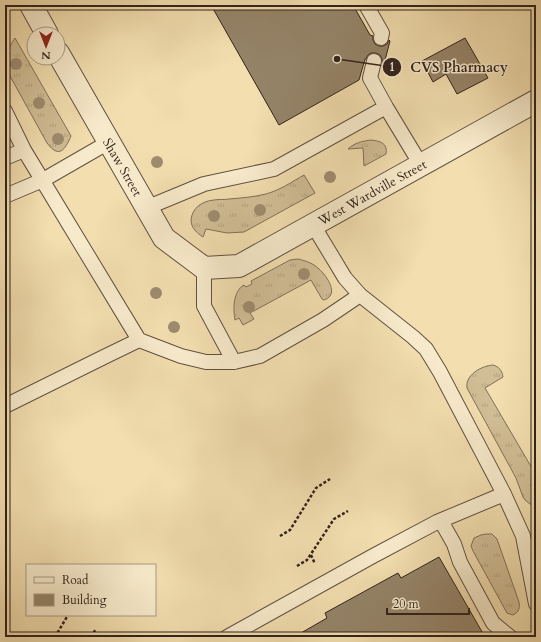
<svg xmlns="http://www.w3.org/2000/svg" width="541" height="642" font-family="Cardo,serif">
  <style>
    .grass { fill: url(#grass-tufts); stroke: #81705a }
    .building { fill: #958469; stroke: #31221d }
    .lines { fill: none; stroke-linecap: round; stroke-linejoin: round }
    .service-casing { stroke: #615142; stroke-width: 16 }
    .minor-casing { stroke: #615142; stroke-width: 24 }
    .path { stroke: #31221d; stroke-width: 2.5; stroke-dasharray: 3 2; stroke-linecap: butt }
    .service { stroke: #f7eacb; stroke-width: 14 }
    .minor { stroke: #f7eacb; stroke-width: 22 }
    .tree { fill: #9e8c6f }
    .labels { text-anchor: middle; stroke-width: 3; stroke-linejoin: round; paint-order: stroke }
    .street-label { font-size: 13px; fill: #31221d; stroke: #f7eacb }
    .leader { fill: none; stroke: #31221d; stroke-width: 1.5 }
    .callout-dot { fill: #31221d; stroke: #f7eacb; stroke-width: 1.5 }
    .mark-label { font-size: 12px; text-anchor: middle; font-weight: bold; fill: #fff }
    .callout-label { font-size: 14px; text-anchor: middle; font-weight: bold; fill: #31221d; stroke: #f7eacb; stroke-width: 3; stroke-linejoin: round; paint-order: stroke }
  </style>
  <defs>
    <pattern id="grass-tufts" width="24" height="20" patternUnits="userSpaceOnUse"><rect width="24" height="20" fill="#d1be96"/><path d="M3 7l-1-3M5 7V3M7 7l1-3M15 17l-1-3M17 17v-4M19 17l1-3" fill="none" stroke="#b4a381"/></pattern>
  </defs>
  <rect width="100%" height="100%" fill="#f2deaf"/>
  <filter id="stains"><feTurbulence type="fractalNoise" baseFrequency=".005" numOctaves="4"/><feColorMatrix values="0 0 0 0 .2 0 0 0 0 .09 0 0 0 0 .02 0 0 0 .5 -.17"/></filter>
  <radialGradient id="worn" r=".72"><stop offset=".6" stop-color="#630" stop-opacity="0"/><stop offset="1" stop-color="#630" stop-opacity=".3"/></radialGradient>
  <path class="grass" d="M15,38l56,98c-6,14 -12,23 -24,7l-42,-76v-13z
    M371,140c9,1 17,3 15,14l-22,12 -1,-18 -15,1c6,-6 15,-8 23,-9z
    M304,175l11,18 -71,39 -17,1 -21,-4 -3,8c-6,-4 -12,-9 -12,-17 1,-12 11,-19 23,-20 5,-1 10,0 15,-1 12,-1 25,-2 37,-5 14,-4 26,-12 38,-19z
    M298,259c8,2 15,4 21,10 8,7 21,26 5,31l-2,-1 -11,-19 -61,33 4,6 -11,6 -4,-7 -4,2c-2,-11 -2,-29 9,-35l2,2 6,-3 -1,-3 39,-21z
    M493,365c6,2 9,5 10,12l-18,11 51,87v30l-6,-1 -5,-4 -2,-3 -7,-19 -49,-90c-2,-13 14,-22 26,-23z
    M486,534h6l5,5 22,63c1,6 0,10 -6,13l-6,-2 -34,-62 -2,-5 3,-8 7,-3z"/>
  <path class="building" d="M211,5h142l17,30 3,1v4l2,4 4,2h4l4,-2 2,-4 1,1 -6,23h-2v-5l-2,-4 -4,-2h-5l-3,2 -2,4h-1l-6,21 -80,45z
    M465,38l23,40 -31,16 -11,-20 -13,8 -11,-21z
    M439,557l46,80h-191l33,-19 -2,-5 73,-40 3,5z"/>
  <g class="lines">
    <defs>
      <path id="service" d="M366,5l16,28 -1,5
        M374,61l-4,17 16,29
        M5,111l19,39 115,190
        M5,158l19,-8
        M5,196l38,-16 66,-38
        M146,208l58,-24 70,-15 112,-62 35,58
        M313,225l32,53 15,17 53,42 13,12 14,23 64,122 19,42 13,68
        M204,268v38l30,56
        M5,406l101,-50 33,-16 42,16 25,6h28l26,-6 63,-36 37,-25
        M441,521l13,23 6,18 33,61 17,14
        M227,637l146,-81 64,-34 67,-28"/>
      <path id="minor" d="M31,5l16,29
        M58,53l106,185 40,30 35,-2 297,-165"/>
    </defs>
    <use href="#service" class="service-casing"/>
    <use href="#minor" class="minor-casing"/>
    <path class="path" d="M280,536l10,-6 26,-42 14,-9
      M311,555l4,9
      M297,566l10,-6 27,-41 14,-8
      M55,637l13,-22
      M91,637l5,-8"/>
    <use href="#service" class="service"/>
    <use href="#minor" class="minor"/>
  </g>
  <g class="tree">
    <circle cx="16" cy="64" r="6"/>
    <circle cx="39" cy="103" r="6"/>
    <circle cx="58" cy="139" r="6"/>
    <circle cx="157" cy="162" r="6"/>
    <circle cx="330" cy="177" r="6"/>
    <circle cx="260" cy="210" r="6"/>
    <circle cx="214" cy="216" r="6"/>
    <circle cx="304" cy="274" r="6"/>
    <circle cx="156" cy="293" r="6"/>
    <circle cx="249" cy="307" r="6"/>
    <circle cx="174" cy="327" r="6"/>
  </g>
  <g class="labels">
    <g class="street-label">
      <text transform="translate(123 167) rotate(60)" y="5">Shaw Street</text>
      <text transform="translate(372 192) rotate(-29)" y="5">West Wardville Street</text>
    </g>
  </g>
  <path class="leader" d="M337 59L392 67"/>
  <g class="callout-dot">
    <circle cx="337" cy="59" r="4"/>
    <circle cx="392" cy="67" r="10"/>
  </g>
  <g class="mark-label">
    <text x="392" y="71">1</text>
  </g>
  <g class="callout-label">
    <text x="459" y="72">CVS Pharmacy</text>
  </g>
  <rect width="541" height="642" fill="none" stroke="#f2deaf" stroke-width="20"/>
  <rect x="6" y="6" width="529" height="630" fill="none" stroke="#31221d" stroke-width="2"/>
  <rect x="10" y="10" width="521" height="622" fill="none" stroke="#31221d"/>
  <rect x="26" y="564" width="130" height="52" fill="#f7eacb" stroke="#a89a85"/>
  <rect x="34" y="577" width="20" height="6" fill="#f7eacb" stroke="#a89a85"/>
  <text x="62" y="584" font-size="12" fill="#31221d">Road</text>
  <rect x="34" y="594" width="20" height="12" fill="#958469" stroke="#a89a85"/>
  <text x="62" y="604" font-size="12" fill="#31221d">Building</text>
  <g transform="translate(46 46) rotate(180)"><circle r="19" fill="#f7eacb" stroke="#a89a85"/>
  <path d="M0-3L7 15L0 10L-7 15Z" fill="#8f2418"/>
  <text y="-6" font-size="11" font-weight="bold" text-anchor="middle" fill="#31221d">N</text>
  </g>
  <path d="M387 608v6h82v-6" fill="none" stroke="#31221d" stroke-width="2"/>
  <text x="393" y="608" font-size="12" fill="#31221d" stroke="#f7eacb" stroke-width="3" paint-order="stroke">20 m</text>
  <rect width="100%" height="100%" filter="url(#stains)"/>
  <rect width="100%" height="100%" fill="url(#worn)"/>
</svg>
